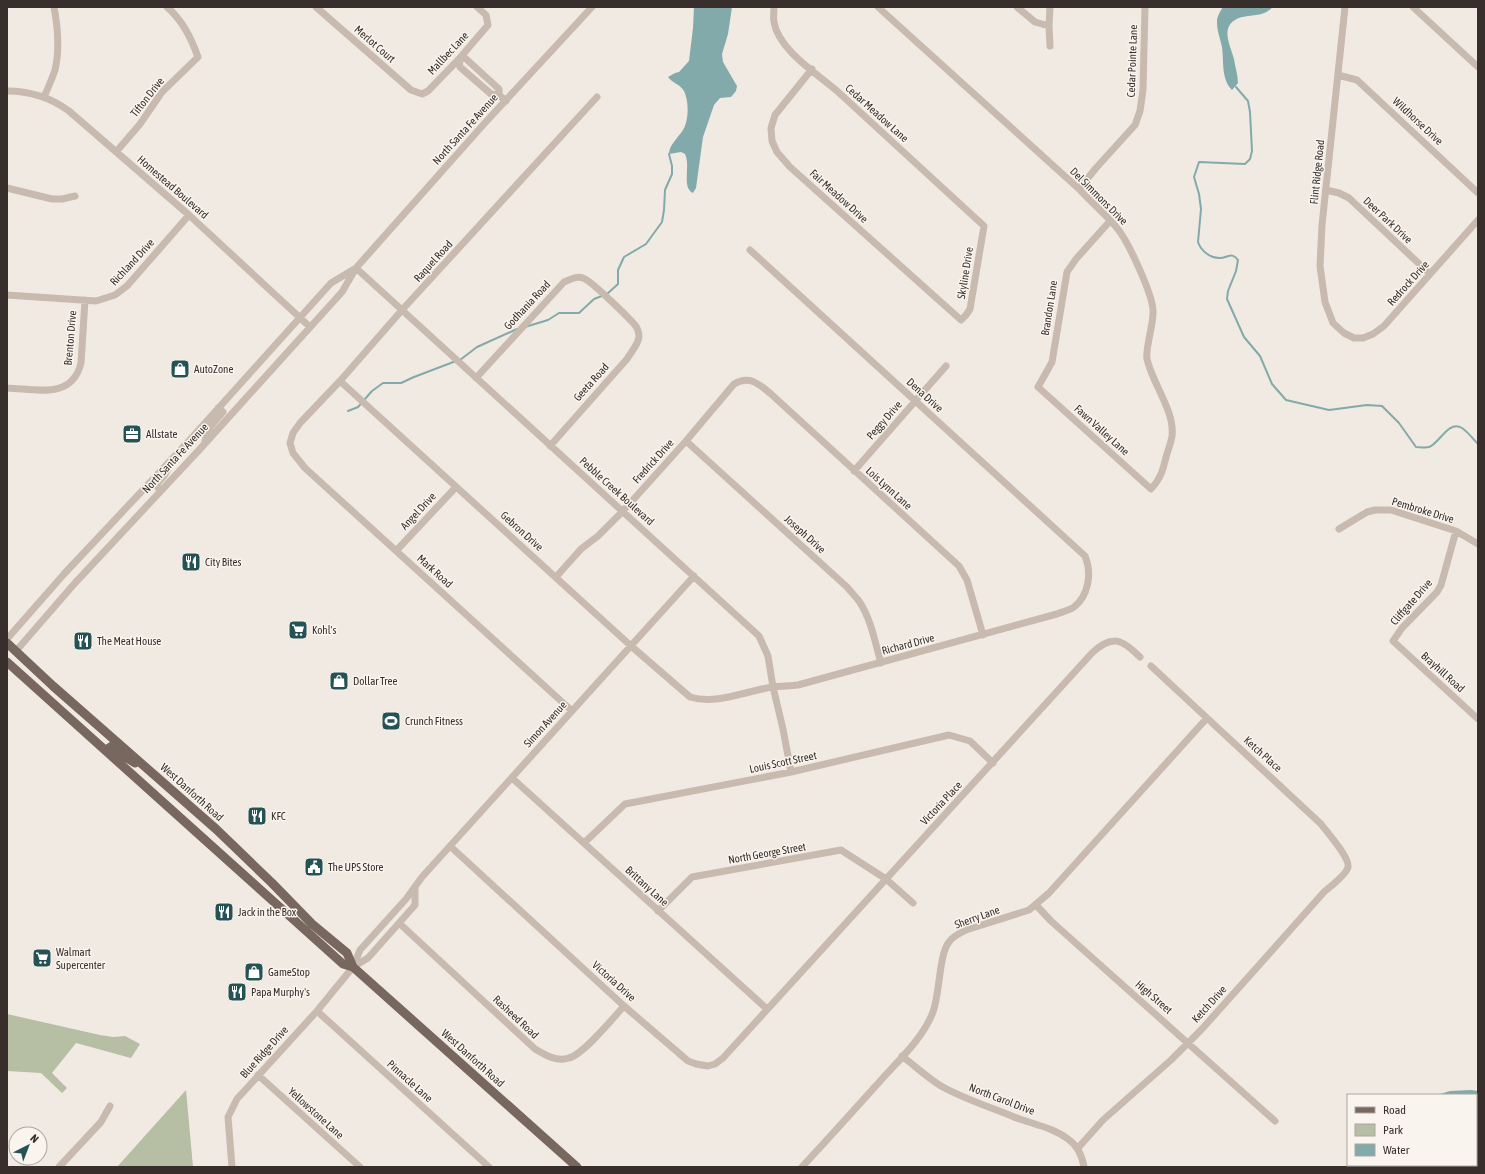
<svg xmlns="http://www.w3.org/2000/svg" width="1485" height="1174" font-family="'Asap Condensed',sans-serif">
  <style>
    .green { fill: #b6bfa3 }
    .water { fill: #83aaab }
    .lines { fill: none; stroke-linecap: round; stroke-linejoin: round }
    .stream { stroke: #83aaab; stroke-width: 2 }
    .minor { stroke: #c8baae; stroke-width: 7 }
    .major { stroke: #78675f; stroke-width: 9 }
    .labels { text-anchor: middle; stroke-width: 3; stroke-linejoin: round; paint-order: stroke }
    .street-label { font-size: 11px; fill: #382f2c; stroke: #f9f4ee }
    .poi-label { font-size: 11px; fill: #382f2c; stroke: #f9f4ee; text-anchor: start }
  </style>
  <rect width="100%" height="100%" fill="#f1eae2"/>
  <path class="green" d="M7,1014l93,21 13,2 12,-1 15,8 -9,14 -55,-15 -24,30 15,15 -5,5 -21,-20 -34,-2z
    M186,1090l7,77h-76z"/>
  <path class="water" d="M694,7h38l-4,27 -6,20 1,8 14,24 -1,5 -5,6 -11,1 -6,7 -11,32 -7,51 -3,5c-12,-6 -2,-27 -8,-39l-4,-2 -12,2c0,-9 9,-16 14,-24 6,-10 6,-29 1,-39 -4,-7 -12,-8 -16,-14l7,-4 4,-1 10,-11 4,-33z
    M1223,7h50c-11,10 -18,7 -31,10 -24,7 -12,27 -8,42 1,8 4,16 4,24l-6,7c-11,-11 -8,-29 -10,-43 -2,-9 -5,-16 -5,-25 0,-6 3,-10 6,-15z
    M1471,1090l7,1v72l-2,-2v-66h-39l13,-4z"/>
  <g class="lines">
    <path class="stream" d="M1236,87l12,14 2,11 2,39 -2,8 -5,5 -46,-2 -5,15 5,17 2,15 -3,33c3,9 13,17 23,16 8,-1 11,-6 17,2l-2,11 -8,20 -1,8 17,38 16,19 12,28 14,16 43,10 38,-5 15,1 17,17 17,24c4,0 9,1 13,0 11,-4 19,-27 33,-19 6,4 11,11 16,16
      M525,327l23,-7 11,-7h20l15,-14 13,-5 11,-10v-14l6,-13 22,-13 16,-22 2,-12 1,-20 7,-16v-8l-3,-12
      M460,360l17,-13 40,-18
      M348,411l10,-4 14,-16 11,-8h18l13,-6 42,-16"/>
    <path class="minor" d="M316,7l95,83 11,4 6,-3 31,-32 29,-34 -2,-10 -9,-8
      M774,7c0,5 -1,11 0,15 4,27 42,51 62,68l148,136 -14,83 -4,6 -5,5 -171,-153 -13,-15 -5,-11 -1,-13 4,-13 37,-46
      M878,7l201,182c12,13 26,25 38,39 11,13 36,67 36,83 1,12 -8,38 -6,48 5,24 28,52 25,77 -1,7 -4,14 -6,21 -3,13 -5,21 -15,32l-113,-102 14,-25 15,-90 9,-13 34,-38
      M1017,7l18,15 14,4
      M1345,7l-23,218 -2,41 5,36 8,21 11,10 10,5h9l10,-4 11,-8 94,-106
      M1413,7l65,60
      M1050,46l-1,-20 1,-19
      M1338,75l19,5 121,113
      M7,91c23,0 43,6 62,20l120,104 121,112
      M499,95l-8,-1 -31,-27 -1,-8 6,-1 34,31v6l7,6
      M44,97c4,-9 8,-18 11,-27 5,-21 3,-42 -1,-63
      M116,152l24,-28 22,-32 36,-35c-7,-19 -15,-36 -31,-50
      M7,188l45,11h10l13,-3
      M1079,189l17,-21 39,-43 5,-14 3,-21 2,-83
      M1326,190l13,3 10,5 81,76
      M356,268l403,368 9,20 5,31 10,42 8,43
      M7,295l89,6 19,-6 12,-9 62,-71
      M476,378l88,-96c7,-3 14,-7 21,-3 7,3 49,43 52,49 1,2 2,7 2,9 -1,8 -8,15 -12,22l-77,87
      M340,381l291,265 59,51c27,8 55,-6 83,-10 8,-1 16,-1 25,-2l259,-71c5,-2 13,-4 17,-7 15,-12 18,-34 11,-51l-335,-306
      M7,388c29,1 65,12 74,-25l4,-63
      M205,441l5,-14 13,-15 -5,-4
      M686,441l161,146c4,5 8,9 12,14 12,18 16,41 22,62
      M854,471l92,-105
      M160,490l-4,-5 8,-9 8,-14
      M1339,529l28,-17 8,-2h16l65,21 22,13
      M1456,531l-15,54 -4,7 -35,36 -9,13 85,78
      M396,551l60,-64
      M556,577l25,-28 17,-13 25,-25 63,-70 48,-57c16,-9 25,0 37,10l188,172 8,14 16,55
      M7,639l57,-65 124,-132 143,-159 25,-15
      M16,651l59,-68 125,-134 142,-157 14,-24 127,-143 109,-118
      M572,711l-267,-243 -12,-15 -3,-10 3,-10 7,-10 40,-42 62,-71 195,-213
      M512,778l255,231
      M584,843l41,-39 166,-32 158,-37 21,6 23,22
      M450,846l174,160 64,55 8,3 12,2 7,-2 8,-6 369,-405c20,-19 30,-14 48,4
      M1036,905l15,16 224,200
      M658,911l34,-34 149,-27 45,29 27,24
      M399,923l136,126c10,6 21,13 34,9 15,-4 44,-40 55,-52
      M353,967l15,-9 47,-53v-16
      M317,1011l172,156
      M902,1056c13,10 26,22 39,30 23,13 49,21 73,31 18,7 38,10 54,22 10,7 14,16 16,28
      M258,1075l102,92
      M1078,1148l25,-28 68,-60 31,-31 122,-137c6,-5 23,-18 24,-25 2,-9 -21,-35 -27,-43l-170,-158
      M1397,1165l4,2
      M59,1167l42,-45 9,-16
      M232,1167l-4,-50 9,-18 80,-88 36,-44 7,-17 46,-51 16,-22 272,-301
      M802,1167c27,-29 53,-58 80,-88 18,-20 41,-41 51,-67 7,-19 6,-58 16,-70 4,-6 11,-9 17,-12l63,-20 20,-17 158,-175"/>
    <path class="major" d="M7,643l46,43 163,143 56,54 40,41 35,29 6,14 224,200
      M7,662l336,302 10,3
      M106,750l6,-4 12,10 11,7"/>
  </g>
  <defs>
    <symbol id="shop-square" viewBox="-11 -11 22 22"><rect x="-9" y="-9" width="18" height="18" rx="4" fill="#255355" stroke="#f9f4ee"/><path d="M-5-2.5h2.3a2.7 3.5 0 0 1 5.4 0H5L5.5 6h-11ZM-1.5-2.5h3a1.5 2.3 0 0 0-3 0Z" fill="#fff"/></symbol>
    <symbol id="office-square" viewBox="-11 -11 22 22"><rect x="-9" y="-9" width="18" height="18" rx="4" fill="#255355" stroke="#f9f4ee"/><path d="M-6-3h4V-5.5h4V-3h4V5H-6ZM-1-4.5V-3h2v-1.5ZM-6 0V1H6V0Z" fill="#fff"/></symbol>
    <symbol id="restaurant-square" viewBox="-11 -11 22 22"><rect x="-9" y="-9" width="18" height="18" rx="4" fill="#255355" stroke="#f9f4ee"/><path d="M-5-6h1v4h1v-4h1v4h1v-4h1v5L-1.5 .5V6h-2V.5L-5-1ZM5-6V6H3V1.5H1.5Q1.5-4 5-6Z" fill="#fff"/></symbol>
    <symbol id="supermarket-square" viewBox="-11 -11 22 22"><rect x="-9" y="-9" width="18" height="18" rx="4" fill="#255355" stroke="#f9f4ee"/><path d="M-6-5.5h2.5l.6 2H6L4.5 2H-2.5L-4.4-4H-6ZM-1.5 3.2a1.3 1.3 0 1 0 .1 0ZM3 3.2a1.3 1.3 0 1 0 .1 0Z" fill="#fff"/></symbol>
    <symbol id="stadium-square" viewBox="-11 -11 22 22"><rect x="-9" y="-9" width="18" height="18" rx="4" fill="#255355" stroke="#f9f4ee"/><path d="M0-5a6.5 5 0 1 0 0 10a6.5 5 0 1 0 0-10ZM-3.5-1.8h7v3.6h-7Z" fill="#fff"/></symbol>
    <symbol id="civic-square" viewBox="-11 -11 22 22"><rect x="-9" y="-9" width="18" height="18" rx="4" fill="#255355" stroke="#f9f4ee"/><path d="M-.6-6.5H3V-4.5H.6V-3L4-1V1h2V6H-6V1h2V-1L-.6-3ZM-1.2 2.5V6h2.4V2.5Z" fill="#fff"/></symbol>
  </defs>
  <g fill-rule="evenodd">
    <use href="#shop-square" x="169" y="358" width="22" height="22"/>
    <use href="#office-square" x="121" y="423" width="22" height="22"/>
    <use href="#restaurant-square" x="180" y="551" width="22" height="22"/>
    <use href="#supermarket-square" x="287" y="619" width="22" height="22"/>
    <use href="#restaurant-square" x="72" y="630" width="22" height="22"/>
    <use href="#shop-square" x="328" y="670" width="22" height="22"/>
    <use href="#stadium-square" x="380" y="710" width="22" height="22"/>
    <use href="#restaurant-square" x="246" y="805" width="22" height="22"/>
    <use href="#civic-square" x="303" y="856" width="22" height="22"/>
    <use href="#restaurant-square" x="213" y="901" width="22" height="22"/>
    <use href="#supermarket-square" x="31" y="947" width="22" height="22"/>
    <use href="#shop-square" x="243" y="961" width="22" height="22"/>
    <use href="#restaurant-square" x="226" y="981" width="22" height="22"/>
  </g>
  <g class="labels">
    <g class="street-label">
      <text transform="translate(375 44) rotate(41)" y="4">Merlot Court</text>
      <text transform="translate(448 53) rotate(-47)" y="4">Mallbec Lane</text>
      <text transform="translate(1132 61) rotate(-88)" y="4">Cedar Pointe Lane</text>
      <text transform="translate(147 97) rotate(-52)" y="4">Tifton Drive</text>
      <text transform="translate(877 113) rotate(42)" y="4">Cedar Meadow Lane</text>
      <text transform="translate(1418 121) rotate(43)" y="4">Wildhorse Drive</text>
      <text transform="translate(465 129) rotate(-48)" y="4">North Santa Fe Avenue</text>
      <text transform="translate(1317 172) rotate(-84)" y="4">Flint Ridge Road</text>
      <text transform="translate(173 187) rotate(41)" y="4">Homestead Boulevard</text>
      <text transform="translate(839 196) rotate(42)" y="4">Fair Meadow Drive</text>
      <text transform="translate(1099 196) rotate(45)" y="4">Del Simmons Drive</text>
      <text transform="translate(1388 220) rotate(43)" y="4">Deer Park Drive</text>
      <text transform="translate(433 261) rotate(-48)" y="4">Raquel Road</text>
      <text transform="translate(132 262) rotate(-47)" y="4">Richland Drive</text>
      <text transform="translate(965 273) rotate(-81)" y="4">Skyline Drive</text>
      <text transform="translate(1408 283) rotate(-48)" y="4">Redrock Drive</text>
      <text transform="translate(527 305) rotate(-47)" y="4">Godhania Road</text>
      <text transform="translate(1049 308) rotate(-81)" y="4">Brandon Lane</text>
      <text transform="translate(70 338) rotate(-85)" y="4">Brenton Drive</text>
      <text transform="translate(591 382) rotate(-48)" y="4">Geeta Road</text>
      <text transform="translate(925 395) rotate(42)" y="4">Dena Drive</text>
      <text transform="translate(884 420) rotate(-49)" y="4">Peggy Drive</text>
      <text transform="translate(1102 430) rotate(42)" y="4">Fawn Valley Lane</text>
      <text transform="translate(175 458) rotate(-47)" y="4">North Santa Fe Avenue</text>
      <text transform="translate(653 461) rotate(-48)" y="4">Fredrick Drive</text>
      <text transform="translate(889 488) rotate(42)" y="4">Lois Lynn Lane</text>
      <text transform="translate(617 491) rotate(42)" y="4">Pebble Creek Boulevard</text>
      <text transform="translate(1423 510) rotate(17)" y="4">Pembroke Drive</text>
      <text transform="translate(418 511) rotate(-47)" y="4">Angel Drive</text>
      <text transform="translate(522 531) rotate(42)" y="4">Gebron Drive</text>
      <text transform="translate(805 534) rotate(42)" y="4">Joseph Drive</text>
      <text transform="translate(435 571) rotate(42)" y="4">Mark Road</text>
      <text transform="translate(1411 602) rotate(-49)" y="4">Cliffgate Drive</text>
      <text transform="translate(908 644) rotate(-15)" y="4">Richard Drive</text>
      <text transform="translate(1443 672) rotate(42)" y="4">Brayhill Road</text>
      <text transform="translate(545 724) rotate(-48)" y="4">Simon Avenue</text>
      <text transform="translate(1263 754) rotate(42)" y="4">Ketch Place</text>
      <text transform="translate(783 762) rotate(-12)" y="4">Louis Scott Street</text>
      <text transform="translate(192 792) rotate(42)" y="4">West Danforth Road</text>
      <text transform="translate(941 803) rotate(-47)" y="4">Victoria Place</text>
      <text transform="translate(767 853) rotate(-10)" y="4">North George Street</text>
      <text transform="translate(647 886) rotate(42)" y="4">Brittany Lane</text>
      <text transform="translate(977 917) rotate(-20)" y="4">Sherry Lane</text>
      <text transform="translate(614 981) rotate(42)" y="4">Victoria Drive</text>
      <text transform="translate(1154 997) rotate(41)" y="4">High Street</text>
      <text transform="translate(1209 1004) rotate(-48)" y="4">Ketch Drive</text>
      <text transform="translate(516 1017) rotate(43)" y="4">Rasheed Road</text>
      <text transform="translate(264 1052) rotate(-48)" y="4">Blue Ridge Drive</text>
      <text transform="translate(473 1058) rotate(42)" y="4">West Danforth Road</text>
      <text transform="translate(410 1081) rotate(42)" y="4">Pinnacle Lane</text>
      <text transform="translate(1002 1099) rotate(21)" y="4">North Carol Drive</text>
      <text transform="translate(316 1113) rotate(42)" y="4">Yellowstone Lane</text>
    </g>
    <g class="poi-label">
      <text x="194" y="373">AutoZone</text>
      <text x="146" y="438">Allstate</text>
      <text x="205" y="566">City Bites</text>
      <text x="312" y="634">Kohl's</text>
      <text x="97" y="645">The Meat House</text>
      <text x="353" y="685">Dollar Tree</text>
      <text x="405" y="725">Crunch Fitness</text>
      <text x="271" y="820">KFC</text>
      <text x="328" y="871">The UPS Store</text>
      <text x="238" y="916">Jack in the Box</text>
      <text x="56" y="956">Walmart<tspan x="56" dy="13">Supercenter</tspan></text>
      <text x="268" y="976">GameStop</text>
      <text x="251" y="996">Papa Murphy's</text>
    </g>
  </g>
  <rect width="1485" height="1174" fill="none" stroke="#382f2c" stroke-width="16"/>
  <rect x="1347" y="1094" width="130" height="72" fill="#f9f4ee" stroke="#aca5a0"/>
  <rect x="1355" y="1107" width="20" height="6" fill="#78675f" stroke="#aca5a0"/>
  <text x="1383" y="1114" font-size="12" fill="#382f2c">Road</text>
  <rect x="1355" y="1124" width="20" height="12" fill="#b6bfa3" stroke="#aca5a0"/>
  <text x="1383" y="1134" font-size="12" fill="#382f2c">Park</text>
  <rect x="1355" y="1144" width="20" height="12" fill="#83aaab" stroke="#aca5a0"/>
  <text x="1383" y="1154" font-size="12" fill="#382f2c">Water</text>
  <g transform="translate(28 1146) rotate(42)"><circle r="19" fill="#f9f4ee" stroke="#aca5a0"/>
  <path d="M0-3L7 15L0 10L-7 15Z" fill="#255355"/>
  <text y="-6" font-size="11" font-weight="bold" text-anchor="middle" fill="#382f2c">N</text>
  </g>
</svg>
